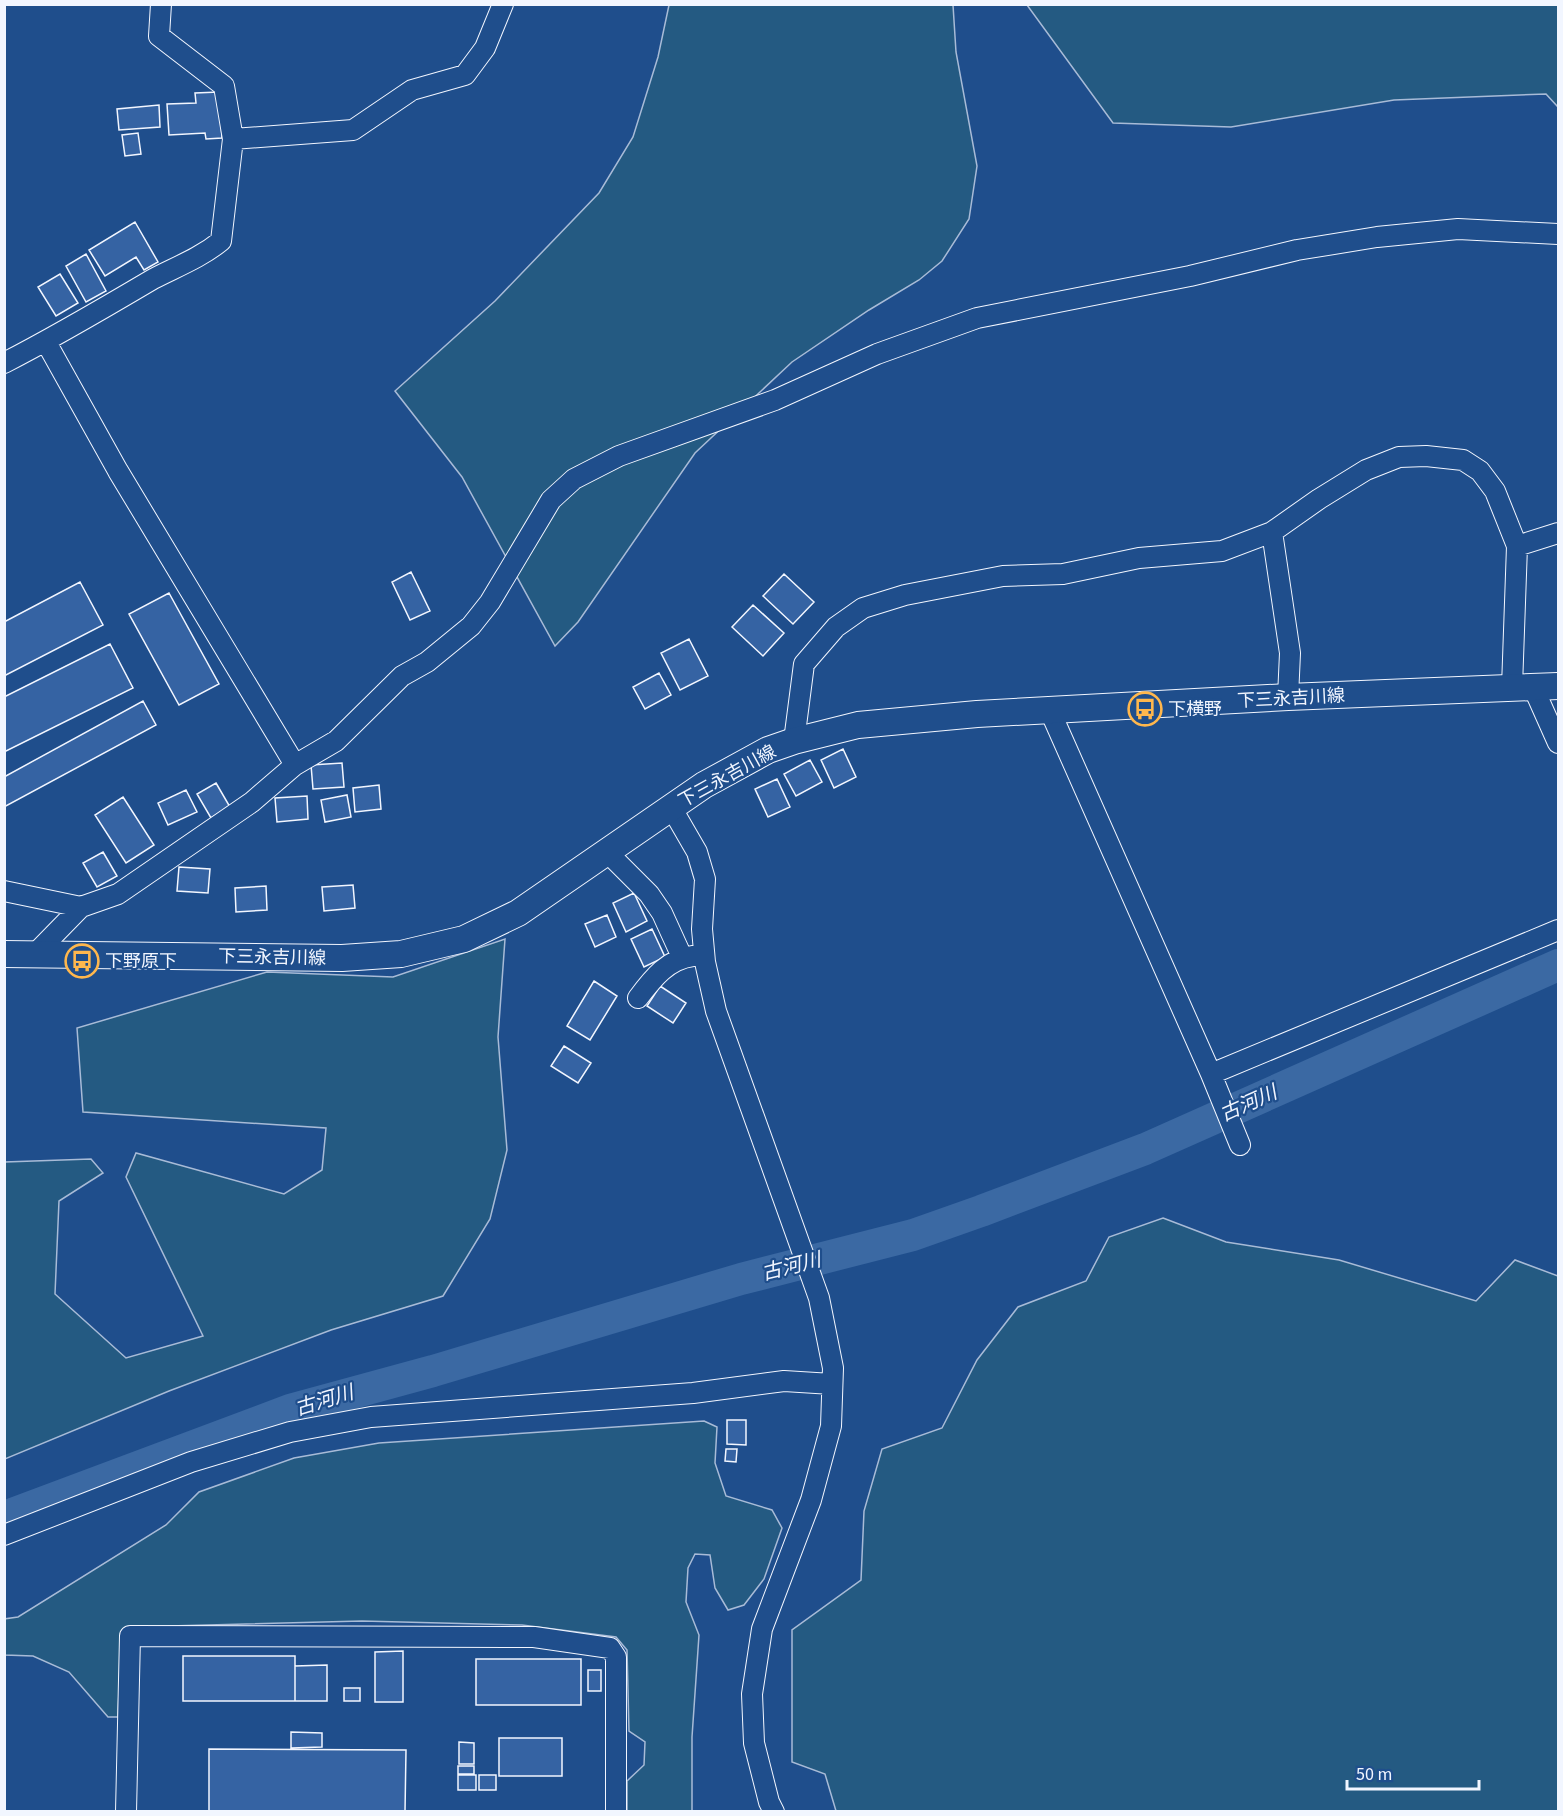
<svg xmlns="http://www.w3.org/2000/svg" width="1563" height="1816" font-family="'Source Sans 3','Noto Sans JP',sans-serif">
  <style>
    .green { fill: #245a82; stroke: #a8bbd7; stroke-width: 1.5 }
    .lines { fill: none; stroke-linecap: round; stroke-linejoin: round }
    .river { stroke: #3b69a3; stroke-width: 32 }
    .building { fill: #3563a3; stroke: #f2f6ff; stroke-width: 1.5 }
    .minor-casing { stroke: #f2f6ff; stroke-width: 22 }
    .major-casing { stroke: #f2f6ff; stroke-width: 28 }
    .minor { stroke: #1f4e8c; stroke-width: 20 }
    .major { stroke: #1f4e8c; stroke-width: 26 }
    .labels { text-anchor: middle; stroke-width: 4.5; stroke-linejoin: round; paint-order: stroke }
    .street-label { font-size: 18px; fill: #f2f6ff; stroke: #1f4e8c }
    .poi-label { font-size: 18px; fill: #f2f6ff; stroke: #1f4e8c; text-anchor: start }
    .water-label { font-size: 20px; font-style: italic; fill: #f2f6ff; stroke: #1f4e8c }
  </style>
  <rect width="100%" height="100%" fill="#1f4e8c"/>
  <path class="green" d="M669,5h284l3,47 21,114 -8,53 -27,42 -23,19 -50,30 -77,52 -97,91 -117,169 -23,24 -93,-169 -67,-86 100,-90 104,-108 34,-56 25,-80z
    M1027,5h531v102l-12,-13 -152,6 -163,27 -118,-4z
    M505,939l-7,98 9,113 -17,69 -47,77 -112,34 -162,61 -164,68v-297l86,-3 12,14 -44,28 -4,93 71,64 77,-22 -77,-159 10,-24 148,41 38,-24 4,-42 -243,-16 -6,-84 190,-56 126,5z
    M1163,1218l63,24 113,18 137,41 39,-41 43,16v535h-722l-11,-37 -33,-12v-132l69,-50 3,-69 18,-62 60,-21 35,-68 41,-53 68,-26 23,-44z
    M704,1421l13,6 -2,36 11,33 46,14 10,18 -18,51 -20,26 -16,5 -13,-22 -5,-33 -15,-1 -7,14 -2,34 13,33 -7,102v74h-65v-30l17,-16 1,-23 -16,-11 -2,-81 -11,-13 -94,-12 -160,-4 -232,6 -9,8 -3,82h-10l-39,-45 -36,-16 -28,-1 -1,-36 14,-2 148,-92 33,-33 95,-34 85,-15z"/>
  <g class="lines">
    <path class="river" d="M4,1517l286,-107 143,-39 308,-92 172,-44 68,-24 164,-62 413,-184"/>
  </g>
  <path class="building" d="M219,92l3,46 -16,1 -1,-6 -36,2 -2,-31 29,-1 -1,-10z
    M159,105l1,22 -41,3 -2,-21z
    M138,133l3,21 -16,2 -3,-21z
    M135,222l23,40 -14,8 -8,-13 -31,19 -16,-26z
    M86,254l20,37 -20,11 -20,-36z
    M60,274l18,29 -22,13 -18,-29z
    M411,572l19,39 -20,9 -18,-38z
    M784,574l30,28 -21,22 -30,-28z
    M80,582l23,43 -99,51v-54z
    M169,593l50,91 -40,21 -50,-91z
    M753,605l31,28 -21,23 -31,-29z
    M689,639l19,37 -28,14 -19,-37z
    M110,644l23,44 -129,64v-55z
    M659,673l12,22 -26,14 -12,-22z
    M143,701l13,24 -152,82v-30z
    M843,749l13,28 -22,11 -13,-28z
    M810,760l12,22 -26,14 -12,-22z
    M342,763l2,24 -31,2 -2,-24z
    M777,779l13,28 -22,10 -13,-28z
    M216,783l14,24 -19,11 -14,-24z
    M379,785l2,24 -26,3 -2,-24z
    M186,790l11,22 -29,13 -10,-22z
    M347,795l4,22 -26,5 -4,-22z
    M307,796l1,23 -31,3 -2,-24z
    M123,797l31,48 -28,18 -31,-48z
    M103,852l14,24 -20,11 -14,-24z
    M179,867l31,2 -2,24 -31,-2z
    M353,885l2,23 -31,3 -2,-24z
    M266,886l1,24 -31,2 -1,-24z
    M634,893l13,28 -21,11 -13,-29z
    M607,915l9,22 -21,10 -10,-23z
    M652,929l13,28 -21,10 -13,-28z
    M594,981l23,15 -27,44 -23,-14z
    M660,986l26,17 -13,20 -26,-17z
    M564,1046l27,17 -13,20 -27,-17z
    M727,1420h19v25l-19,-1z
    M726,1449h11l-1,13 -11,-1z
    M403,1651v51h-28v-50z
    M183,1656h112v45h-112z
    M476,1659h105v46h-105z
    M327,1665v36h-32v-35z
    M588,1670h13v21h-13z
    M344,1688h16v13h-16z
    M291,1732l31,1v14l-31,1z
    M499,1738h63v38h-63z
    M459,1742l15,1v21h-15z
    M209,1749l197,1 -1,62h-196z
    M458,1766h16v8h-16z
    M458,1775h18v15h-18z
    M479,1775h17v15h-17z"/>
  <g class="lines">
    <defs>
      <path id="minor" d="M233,139l120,-9 59,-40 53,-15 20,-27 18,-44
        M46,342l72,129 177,294
        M4,363c51,-26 100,-55 149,-84 23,-12 47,-21 68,-38l12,-102 -9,-53 -65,-50 2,-32
        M1272,532l18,121 -2,44
        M1517,546l41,-13
        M1533,687l25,56
        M1050,711l161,363 29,71
        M794,741l10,-77 32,-37 27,-19 42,-13 98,-19 60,-2 76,-16 83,-7 50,-19 47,-33 47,-29 33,-13 27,-1 37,4 17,11 15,20 22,55 -5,141
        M671,807l26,45 8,27 -3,50 3,33 11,49 103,287 14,70 -2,58 -20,74 -49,129 -10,65 2,49 15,59 5,10
        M607,852l42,42 13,19 20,44
        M4,891l77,16
        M36,953l45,-46 37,-13 134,-92 43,-37 41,-24 66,-65 25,-14 44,-36 19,-24 61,-102 23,-21 45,-23 156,-56 102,-46 100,-36 213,-42 107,-26 80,-13 81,-8 100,5
        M638,998c15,-20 30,-39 55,-42
        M1211,1074l347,-144
        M4,1535l187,-73 99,-30 81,-15 322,-24 91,-12 48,3
        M126,1812l4,-176 404,1 76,11 6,9v155"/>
      <path id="major" d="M4,954l338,4 59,-4 63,-15 54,-26 186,-128 64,-35 26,-9 64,-16 119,-11 311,-17 270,-11"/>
    </defs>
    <use href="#minor" class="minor-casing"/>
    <use href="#major" class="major-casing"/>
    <use href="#minor" class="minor"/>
    <use href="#major" class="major"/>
  </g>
  <defs>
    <symbol id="bus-ring" viewBox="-11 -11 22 22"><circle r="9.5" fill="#1f4e8c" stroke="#ffb74d" stroke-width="1.5"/><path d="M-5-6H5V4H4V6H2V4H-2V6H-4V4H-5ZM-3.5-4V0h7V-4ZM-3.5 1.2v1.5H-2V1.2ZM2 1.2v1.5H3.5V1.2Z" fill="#ffb74d"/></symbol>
  </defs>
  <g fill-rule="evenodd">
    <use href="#bus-ring" x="1126" y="690" width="38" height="38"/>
    <use href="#bus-ring" x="63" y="942" width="38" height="38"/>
  </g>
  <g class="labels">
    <g class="street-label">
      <text transform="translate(1291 698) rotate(-3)" y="6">下三永吉川線</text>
      <text transform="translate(727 776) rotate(-29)" y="6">下三永吉川線</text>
      <text transform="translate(272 957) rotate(1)" y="6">下三永吉川線</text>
    </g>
    <g class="poi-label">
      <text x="1168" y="715">下横野</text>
      <text x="105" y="967">下野原下</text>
    </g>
    <g class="water-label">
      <text transform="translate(1248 1103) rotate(-24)" y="7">古河川</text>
      <text transform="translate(791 1266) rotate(-14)" y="7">古河川</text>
      <text transform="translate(324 1400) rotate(-17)" y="7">古河川</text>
    </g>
  </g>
  <rect width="1563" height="1816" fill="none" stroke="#f2f6ff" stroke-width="12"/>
  <path d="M1347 1780v9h132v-9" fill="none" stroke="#f2f6ff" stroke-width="3"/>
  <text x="1356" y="1780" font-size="18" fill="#f2f6ff" stroke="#1f4e8c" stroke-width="4.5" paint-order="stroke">50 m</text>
</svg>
